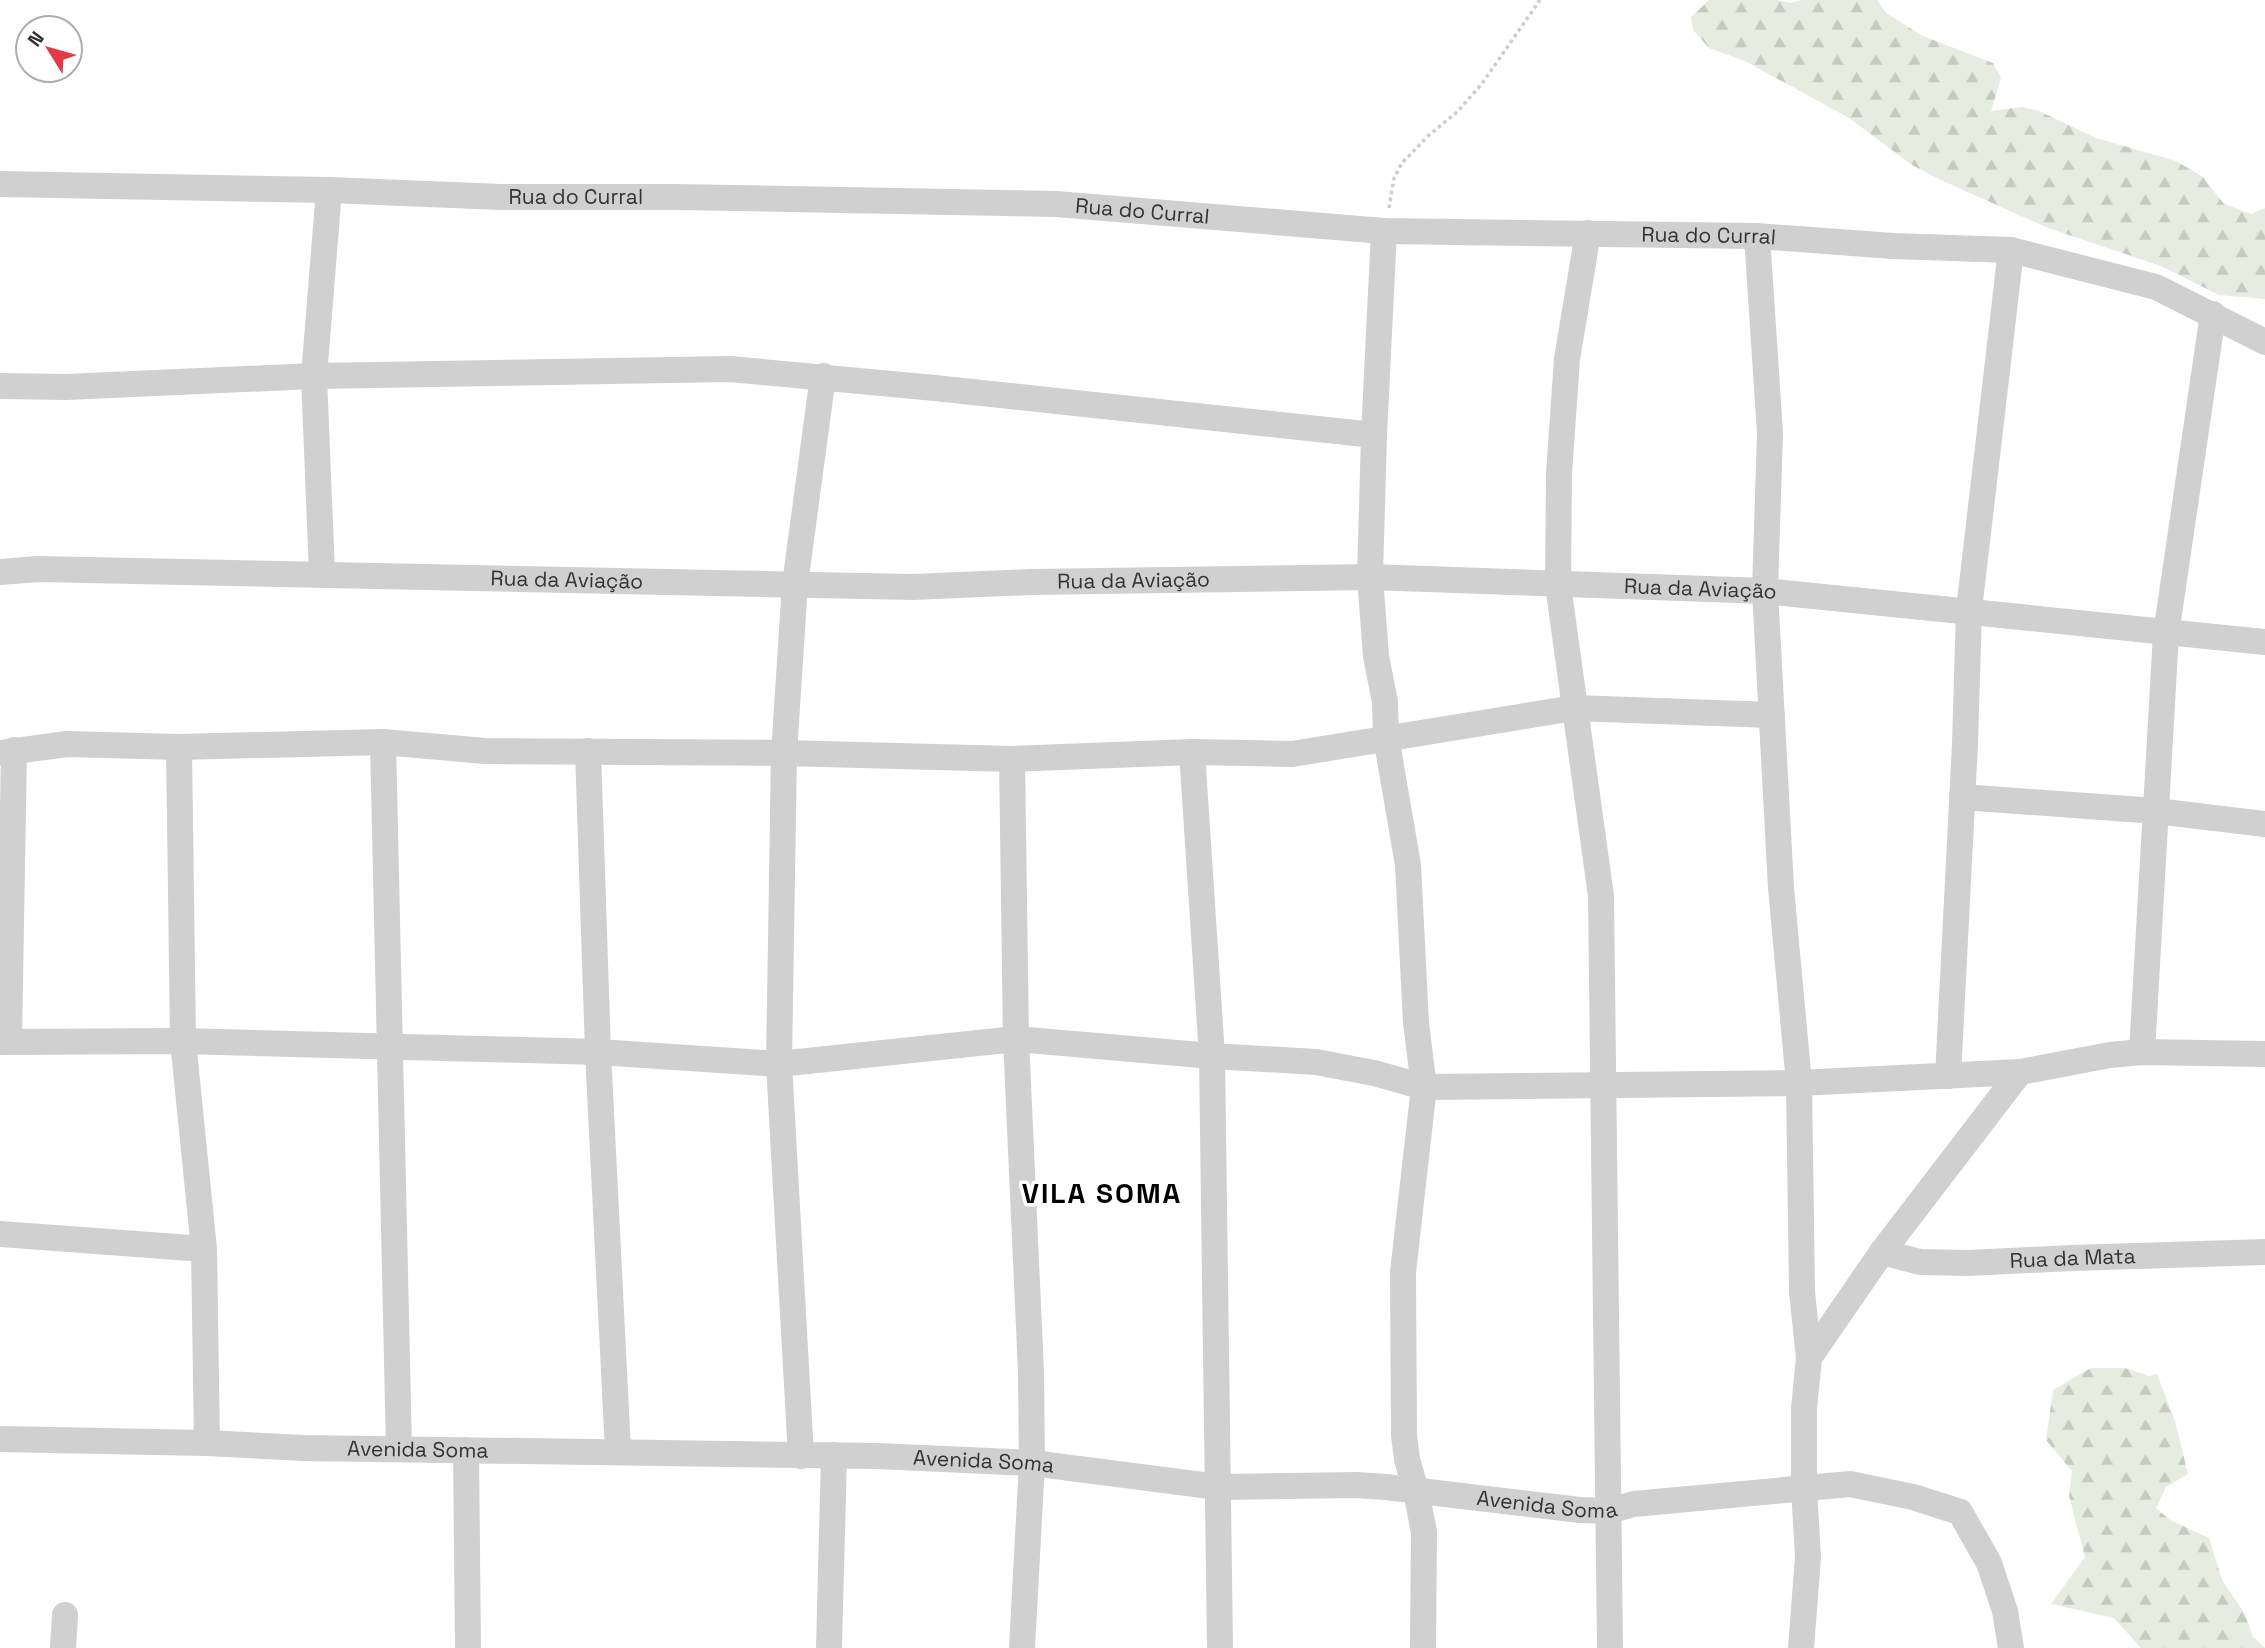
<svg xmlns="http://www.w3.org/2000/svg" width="2265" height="1648" font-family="'Space Grotesk',sans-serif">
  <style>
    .forest { fill: url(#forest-firs) }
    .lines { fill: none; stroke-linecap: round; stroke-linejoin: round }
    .path { stroke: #cdcdcd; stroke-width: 3.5; stroke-dasharray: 3.5 3.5; stroke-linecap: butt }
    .minor { stroke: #d0d0d0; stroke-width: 26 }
    .labels { text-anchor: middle; stroke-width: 7; stroke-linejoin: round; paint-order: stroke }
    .street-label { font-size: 21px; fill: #333; stroke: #fff }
    .district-label { font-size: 28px; font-weight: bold; letter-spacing: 2px; fill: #000; stroke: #fff }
  </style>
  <defs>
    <pattern id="forest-firs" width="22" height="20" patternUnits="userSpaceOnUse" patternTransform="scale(1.75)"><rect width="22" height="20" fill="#e6ecdf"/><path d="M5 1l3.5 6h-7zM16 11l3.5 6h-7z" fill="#c6cbc0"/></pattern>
  </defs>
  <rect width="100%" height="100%" fill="#fff"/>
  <path class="forest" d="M1709,0h68l13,3 12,-3h75l9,13 37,23 70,27 8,15 -10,33 31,-4 17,4 57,27 80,23 27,16 21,27 27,10 14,-6v91l-46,-4 -58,-29 -113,-38 -107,-48 -29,-15 -63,-47 -104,-57 -36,-13 -16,-18 -2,-13z
    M2091,1368h34l24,8 8,-2 18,47 13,53 -22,13 -10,21 14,12 39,18 13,42 23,34 8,23 12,11h-124l-27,-30 -63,-14 34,-47 -16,-61 3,-25 -26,-31 7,-50z"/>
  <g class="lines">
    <path class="path" d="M1389,208l5,-30 8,-15 26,-27 29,-24 24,-27 59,-85"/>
    <g class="minor">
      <path id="s1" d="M0,184l329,6 172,7h175l380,7 328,27 373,5 136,10 118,4 145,37 109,55"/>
      <path d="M1384,231l-10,204 -4,142 6,79 9,46 1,35 22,128 8,158 8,64 -21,185 1,163 3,24 9,32 8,41 -1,116"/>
      <path d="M1588,233l-21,126 -8,115 -1,111 43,311 9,752"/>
      <path d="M1757,236l13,197 -5,158 16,297 18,195 3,209 7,66 -5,50v81l4,68 -7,91"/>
      <path d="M0,386l66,1 248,-11 416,-7 205,19 439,47"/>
      <path id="s2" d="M0,572l38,-3 875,18 119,-5 338,-5 395,14 500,51"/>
      <path d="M322,574l-8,-198 15,-186"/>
      <path d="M383,742l16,707"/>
      <path d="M179,747l4,294 21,208 3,194"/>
      <path d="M588,751l10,301 20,399"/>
      <path d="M1192,752l20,304 8,592"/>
      <path d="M0,753l67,-9 112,3 204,-5 102,9 299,2 228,6 180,-7 100,2 282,-46 198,7"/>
      <path d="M1012,759l4,280 15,333 1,91 -10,185"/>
      <path d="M1962,797l194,14 109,13"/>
      <path d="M9,1041l5,-291"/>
      <path d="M0,1042l183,-1 415,11 181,12 237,-25 196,17 104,6 58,11 50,14 375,-4 221,-11 90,-17 32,-3 123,2"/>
      <path d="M2142,1052l24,-418 47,-320"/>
      <path d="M1948,1076l17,-332 4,-134 42,-360"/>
      <path d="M0,1234l204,15"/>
      <path id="s3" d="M1882,1252l38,10 48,1 104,-5 193,-6"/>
      <path d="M1809,1358l73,-106 138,-180"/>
      <path id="s4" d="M0,1439l207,4 96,5 575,8 154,7 186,24 138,-2 30,2 194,23 28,1 26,-7 216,-20 63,13 47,15 29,51 16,48 6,37"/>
      <path d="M466,1450l2,198"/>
      <path d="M801,1456l-22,-392 5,-311 11,-169 28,-208"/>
      <path d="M63,1648l2,-33"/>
      <path d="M829,1648l5,-193"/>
    </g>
  </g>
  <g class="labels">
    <g class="street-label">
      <text dy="7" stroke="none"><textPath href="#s1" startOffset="576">Rua do Curral</textPath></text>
      <text dy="7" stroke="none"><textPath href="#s1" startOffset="1143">Rua do Curral</textPath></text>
      <text dy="7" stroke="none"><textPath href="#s1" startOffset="1710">Rua do Curral</textPath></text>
      <text dy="7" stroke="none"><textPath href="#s2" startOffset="567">Rua da Aviação</textPath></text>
      <text dy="7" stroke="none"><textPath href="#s2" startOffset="1134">Rua da Aviação</textPath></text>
      <text dy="7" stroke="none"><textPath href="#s2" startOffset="1701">Rua da Aviação</textPath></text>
      <text dy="7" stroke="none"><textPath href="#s3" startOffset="192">Rua da Mata</textPath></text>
      <text dy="7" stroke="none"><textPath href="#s4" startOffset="418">Avenida Soma</textPath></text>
      <text dy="7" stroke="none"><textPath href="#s4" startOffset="984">Avenida Soma</textPath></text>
      <text dy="7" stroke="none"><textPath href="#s4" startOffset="1550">Avenida Soma</textPath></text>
    </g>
    <g class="district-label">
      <text x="1102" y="1203">VILA SOMA</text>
    </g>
  </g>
  <g transform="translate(49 49) rotate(307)"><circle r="33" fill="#ffffff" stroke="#adadad" stroke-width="2"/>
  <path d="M0-5L12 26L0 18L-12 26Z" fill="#e63946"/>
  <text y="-10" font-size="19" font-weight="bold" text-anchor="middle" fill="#333333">N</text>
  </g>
</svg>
